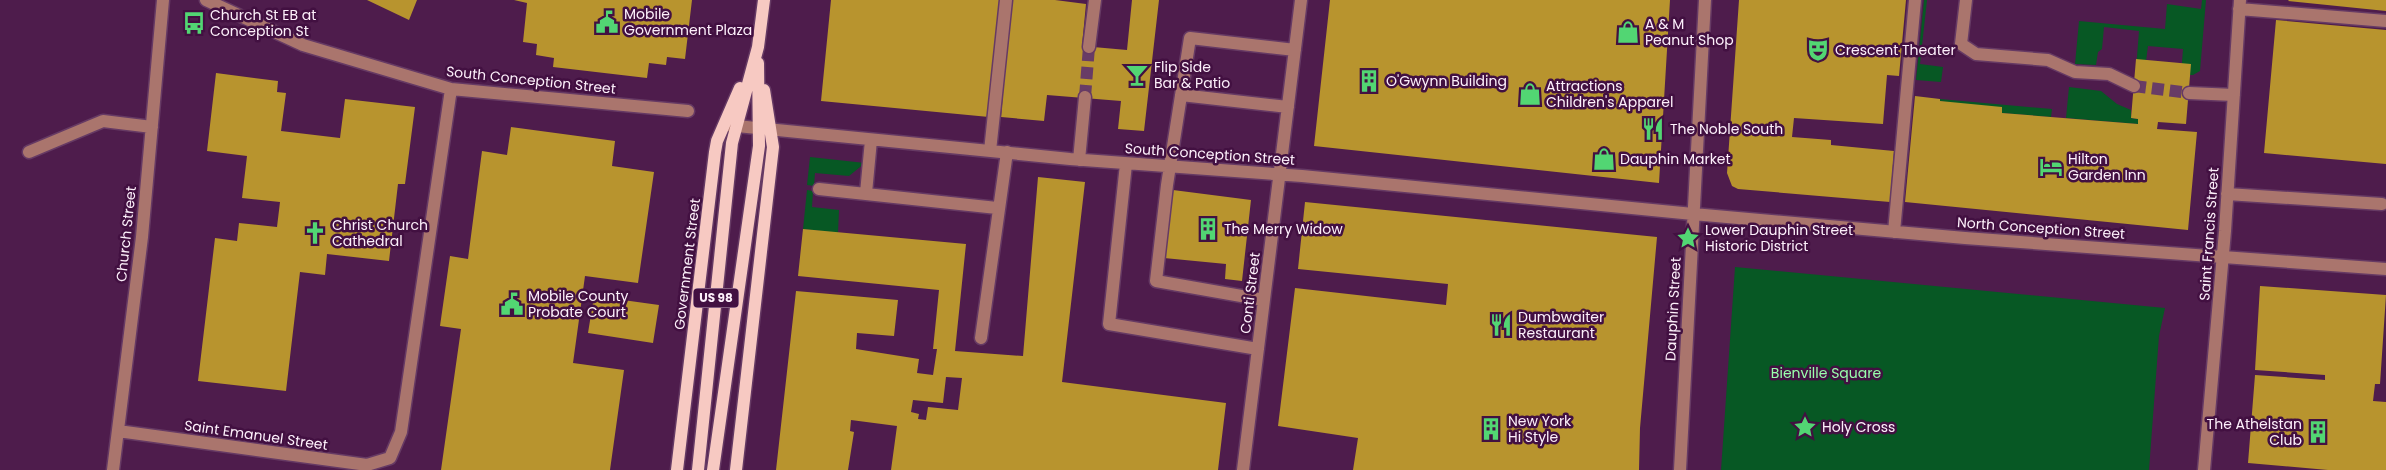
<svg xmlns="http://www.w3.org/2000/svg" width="2386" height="470" font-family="Poppins,sans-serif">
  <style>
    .green { fill: #075824 }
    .building { fill: #b8942e; fill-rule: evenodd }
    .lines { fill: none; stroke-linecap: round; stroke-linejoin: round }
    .minor-tunnel { stroke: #683c66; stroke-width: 12; stroke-dasharray: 12 6; stroke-linecap: butt }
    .minor-casing { stroke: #663a64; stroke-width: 15 }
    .major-casing { stroke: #663a64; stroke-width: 15 }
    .minor { stroke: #aa756d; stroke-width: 12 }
    .major { stroke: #f7c9c2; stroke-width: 12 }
    .labels { text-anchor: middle; stroke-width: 5; stroke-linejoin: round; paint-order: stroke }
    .shield { fill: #421041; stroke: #c5adc3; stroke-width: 1 }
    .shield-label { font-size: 12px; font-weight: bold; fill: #fdf0fb }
    .poi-label { font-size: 14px; fill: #fdf0fb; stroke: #421041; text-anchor: start }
    .street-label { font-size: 14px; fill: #fdf0fb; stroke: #421041 }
    .park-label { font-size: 14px; fill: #99feac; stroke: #421041 }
  </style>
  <rect width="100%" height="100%" fill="#4e1c4c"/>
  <path class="green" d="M1924,0h3l-7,64 23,3 -2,15 -25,-2z
    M2202,0h4l-6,71 -7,4h-12l2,-26 -35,-3 -3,23h-9l3,-38 -35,-4 -2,22 -4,3 -2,13 -21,-1 4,-43 86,8 2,-25 34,5z
    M2069,87l32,4 16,13 14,6v8l7,1v5l-72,-6z
    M1940,99l112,10 -1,8 -49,-4 -62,-12z
    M810,157l55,6 -16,13 -34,-3 -1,13 -7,-1z
    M807,190l6,1 -1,16 27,3 -1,23 -35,-4z
    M1735,267l430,41 -6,28 -10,134h-428z"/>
  <path class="building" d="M367,0h50l-8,20z
    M514,0h178l-7,59 -18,-2 -1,8 -17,-2 -2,15 -94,-11 1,-9 -18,-3 1,-11 -14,-2 4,-39z
    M831,0h170l-12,117 -168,-16z
    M1011,0h44l31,4 -4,42 45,4 5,-50h27l-15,131 -26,-2 3,-28 -74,-6 -3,26 -43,-4z
    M1330,0h340l-11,183 -345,-37z
    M1739,0h167l-7,76 -12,-1 -4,49 -89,-6 -2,19 39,3v5l63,6 -4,51 -152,-13 -6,-3 -5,-13z
    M2289,0h97v11l-98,-10z
    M2276,20l110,10v134l-122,-11z
    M2136,59l55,5 -5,60 -28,-2 -1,7 40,3 -9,98 -283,-28 10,-106 25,3v2l62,6v6l136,11v-5l-7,-1z
    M216,73l62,8 -1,11 9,1 -5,38 59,7 5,-39 70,8 -10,77h-7l-9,77 -62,-7 -2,21 -25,-3 -14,119 -88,-10 17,-143 22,3 2,-18 38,4 3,-25 -38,-4 5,-42 -40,-5z
    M511,127l104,14 -3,25 42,6 -16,111 -53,-7 -12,87 51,7 -14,100h-169l20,-141 -21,-3 10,-70 18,3 14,-108 25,4z
    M1038,177l47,5 -23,200 164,21 -8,67h-327l6,-44 -46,-6 -1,11 4,1 -6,38h-72l20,-179 102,9 -4,36 -37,-3 -1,16 63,10 -2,14 16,2 4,-26h-4l6,-59 -141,-14 5,-47 163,15 -11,107 68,5zM946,377l16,1 -4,32 -30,-3 -2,13 -8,-1 1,-5 -8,-2 2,-12 30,3z
    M1173,190l78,10 -9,81 -17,-2 1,-15 -62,-6z
    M1305,202l352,35 -17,191 -1,42h-286l5,-32 -80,-12 17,-138 151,17 2,-21 -150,-15z
    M2260,286l126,9 -6,89h-5l-2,17 13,1v68h-58l-80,-7 7,-88 70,5v-5l-70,-5z
    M594,296l65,9 -6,38 -65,-10z"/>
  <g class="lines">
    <path class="minor-tunnel" d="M2134,86l55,7
      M1085,97l4,-50"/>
    <defs>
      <path id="minor" d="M206,0l97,45 148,44 237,22
        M1966,0l-5,44 15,10 72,6 27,12 34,2 25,12
        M2239,9l147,12
        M1089,47l6,-47
        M2189,93l45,2
        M1181,95l107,12
        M727,125l343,34 232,17 391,38 272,24 421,31
        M990,151l16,-151
        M29,152l74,-31 49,6
        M1079,160l6,-63
        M1126,164l-17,160 149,25
        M819,189l178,19
        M866,193l5,-53
        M2227,194l155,10
        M1894,232l21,-232
        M1264,300l-108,-19 11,-96 23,-147 105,12
        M981,338l26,-186
        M118,431l249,34 23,-7 11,-26 50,-343
        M113,470l29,-233 21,-237
        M1243,470l58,-470
        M1680,470l25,-470
        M2204,470l21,-239 15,-231"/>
      <path id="major" d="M677,470l38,-318 2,-11 23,-53
        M698,470l34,-327 26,-96 6,-47
        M713,470l46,-324 -1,-83
        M736,470l37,-323 -9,-57"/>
    </defs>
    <use href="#minor" class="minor-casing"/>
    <use href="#major" class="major-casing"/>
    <use href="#minor" class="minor"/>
    <use href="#major" class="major"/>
  </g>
  <defs>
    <symbol id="civic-bare" viewBox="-9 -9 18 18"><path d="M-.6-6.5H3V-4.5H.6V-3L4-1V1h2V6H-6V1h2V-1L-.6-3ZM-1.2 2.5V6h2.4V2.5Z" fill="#52d673" stroke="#421041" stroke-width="2.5" paint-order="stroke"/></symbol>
    <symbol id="bus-bare" viewBox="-9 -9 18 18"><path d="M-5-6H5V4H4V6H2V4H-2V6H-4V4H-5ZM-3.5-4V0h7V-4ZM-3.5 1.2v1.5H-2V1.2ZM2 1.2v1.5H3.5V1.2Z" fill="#52d673" stroke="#421041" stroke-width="2.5" paint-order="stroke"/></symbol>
    <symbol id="shop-bare" viewBox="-9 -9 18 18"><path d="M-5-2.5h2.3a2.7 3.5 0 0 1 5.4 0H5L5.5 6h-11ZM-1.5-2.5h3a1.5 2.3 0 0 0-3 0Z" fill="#52d673" stroke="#421041" stroke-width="2.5" paint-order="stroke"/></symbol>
    <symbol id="theatre-bare" viewBox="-9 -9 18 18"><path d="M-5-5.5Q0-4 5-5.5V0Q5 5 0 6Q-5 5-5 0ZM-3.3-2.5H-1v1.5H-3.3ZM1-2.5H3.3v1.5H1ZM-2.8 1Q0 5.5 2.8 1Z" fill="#52d673" stroke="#421041" stroke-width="2.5" paint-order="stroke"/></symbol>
    <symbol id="bar-bare" viewBox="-9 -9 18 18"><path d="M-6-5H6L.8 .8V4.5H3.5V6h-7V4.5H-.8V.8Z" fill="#52d673" stroke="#421041" stroke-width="2.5" paint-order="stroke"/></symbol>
    <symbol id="building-bare" viewBox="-9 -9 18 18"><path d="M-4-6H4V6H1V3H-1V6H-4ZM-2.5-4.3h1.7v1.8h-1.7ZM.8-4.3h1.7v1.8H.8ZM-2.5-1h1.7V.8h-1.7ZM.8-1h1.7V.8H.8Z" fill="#52d673" stroke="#421041" stroke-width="2.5" paint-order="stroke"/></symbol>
    <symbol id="restaurant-bare" viewBox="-9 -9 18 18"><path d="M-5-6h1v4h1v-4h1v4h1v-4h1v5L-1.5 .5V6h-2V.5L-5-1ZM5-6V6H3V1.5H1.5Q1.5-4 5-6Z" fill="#52d673" stroke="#421041" stroke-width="2.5" paint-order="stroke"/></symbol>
    <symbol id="hotel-bare" viewBox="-9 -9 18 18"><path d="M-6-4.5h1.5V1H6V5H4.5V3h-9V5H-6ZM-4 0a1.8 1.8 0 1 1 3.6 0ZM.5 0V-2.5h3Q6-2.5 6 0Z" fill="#52d673" stroke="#421041" stroke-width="2.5" paint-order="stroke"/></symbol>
    <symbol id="church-bare" viewBox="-9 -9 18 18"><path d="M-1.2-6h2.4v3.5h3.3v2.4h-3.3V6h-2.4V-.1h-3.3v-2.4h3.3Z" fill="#52d673" stroke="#421041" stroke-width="2.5" paint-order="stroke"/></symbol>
    <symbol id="sight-bare" viewBox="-9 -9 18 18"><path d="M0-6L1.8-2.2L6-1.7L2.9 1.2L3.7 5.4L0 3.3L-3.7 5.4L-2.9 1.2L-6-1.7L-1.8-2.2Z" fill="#52d673" stroke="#421041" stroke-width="2.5" paint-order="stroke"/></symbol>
  </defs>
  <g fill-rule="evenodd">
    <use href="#civic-bare" x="591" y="6" width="32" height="32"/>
    <use href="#bus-bare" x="178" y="7" width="32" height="32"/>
    <use href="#shop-bare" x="1612" y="16" width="32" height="32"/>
    <use href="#theatre-bare" x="1802" y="34" width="32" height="32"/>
    <use href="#bar-bare" x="1121" y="59" width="32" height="32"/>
    <use href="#building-bare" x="1353" y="65" width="32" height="32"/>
    <use href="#shop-bare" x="1514" y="78" width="32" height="32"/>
    <use href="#restaurant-bare" x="1637" y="113" width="32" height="32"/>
    <use href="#shop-bare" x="1588" y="143" width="32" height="32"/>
    <use href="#hotel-bare" x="2035" y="151" width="32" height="32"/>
    <use href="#building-bare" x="1192" y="213" width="32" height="32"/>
    <use href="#church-bare" x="299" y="217" width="32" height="32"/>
    <use href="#sight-bare" x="1672" y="222" width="32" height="32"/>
    <use href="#civic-bare" x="496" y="288" width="32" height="32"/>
    <use href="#restaurant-bare" x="1485" y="309" width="32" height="32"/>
    <use href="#sight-bare" x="1789" y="411" width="32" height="32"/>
    <use href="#building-bare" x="1475" y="413" width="32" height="32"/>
    <use href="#building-bare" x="2302" y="416" width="32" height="32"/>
  </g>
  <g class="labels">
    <rect class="shield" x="693.5" y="288.5" width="45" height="19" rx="4"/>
    <g class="shield-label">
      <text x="716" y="302">US 98</text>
    </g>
    <g class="poi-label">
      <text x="624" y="19">Mobile<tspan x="624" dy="16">Government Plaza</tspan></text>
      <text x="210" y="20">Church St EB at<tspan x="210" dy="16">Conception St</tspan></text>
      <text x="1645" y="29">A &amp; M<tspan x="1645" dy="16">Peanut Shop</tspan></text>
      <text x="1835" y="55">Crescent Theater</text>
      <text x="1154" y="72">Flip Side<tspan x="1154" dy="16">Bar &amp; Patio</tspan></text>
      <text x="1386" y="86">O'Gwynn Building</text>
      <text x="1546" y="91">Attractions<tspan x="1546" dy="16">Children's Apparel</tspan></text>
      <text x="1670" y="134">The Noble South</text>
      <text x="1620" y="164">Dauphin Market</text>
      <text x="2068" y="164">Hilton<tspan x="2068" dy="16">Garden Inn</tspan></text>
      <text x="332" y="230">Christ Church<tspan x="332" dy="16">Cathedral</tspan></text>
      <text x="1224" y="234">The Merry Widow</text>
      <text x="1705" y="235">Lower Dauphin Street<tspan x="1705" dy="16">Historic District</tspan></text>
      <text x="528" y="301">Mobile County<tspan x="528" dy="16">Probate Court</tspan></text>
      <text x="1518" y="322">Dumbwaiter<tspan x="1518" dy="16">Restaurant</tspan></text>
      <text x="1508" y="426">New York<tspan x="1508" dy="16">Hi Style</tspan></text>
      <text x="2302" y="429" text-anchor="end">The Athelstan<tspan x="2302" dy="16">Club</tspan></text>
      <text x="1822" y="432">Holy Cross</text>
    </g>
    <g class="street-label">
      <text transform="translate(531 80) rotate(6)" y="5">South Conception Street</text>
      <text transform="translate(1210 154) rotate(4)" y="5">South Conception Street</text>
      <text transform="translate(2041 228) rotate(4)" y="5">North Conception Street</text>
      <text transform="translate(126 234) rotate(-84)" y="5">Church Street</text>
      <text transform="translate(2209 234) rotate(-86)" y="5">Saint Francis Street</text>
      <text transform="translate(687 264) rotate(-83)" y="5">Government Street</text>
      <text transform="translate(1250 293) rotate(-83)" y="5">Conti Street</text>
      <text transform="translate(1673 309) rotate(-87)" y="5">Dauphin Street</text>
      <text transform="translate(256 435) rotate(8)" y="5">Saint Emanuel Street</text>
    </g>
    <g class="park-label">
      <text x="1826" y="378">Bienville Square</text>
    </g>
  </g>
</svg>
